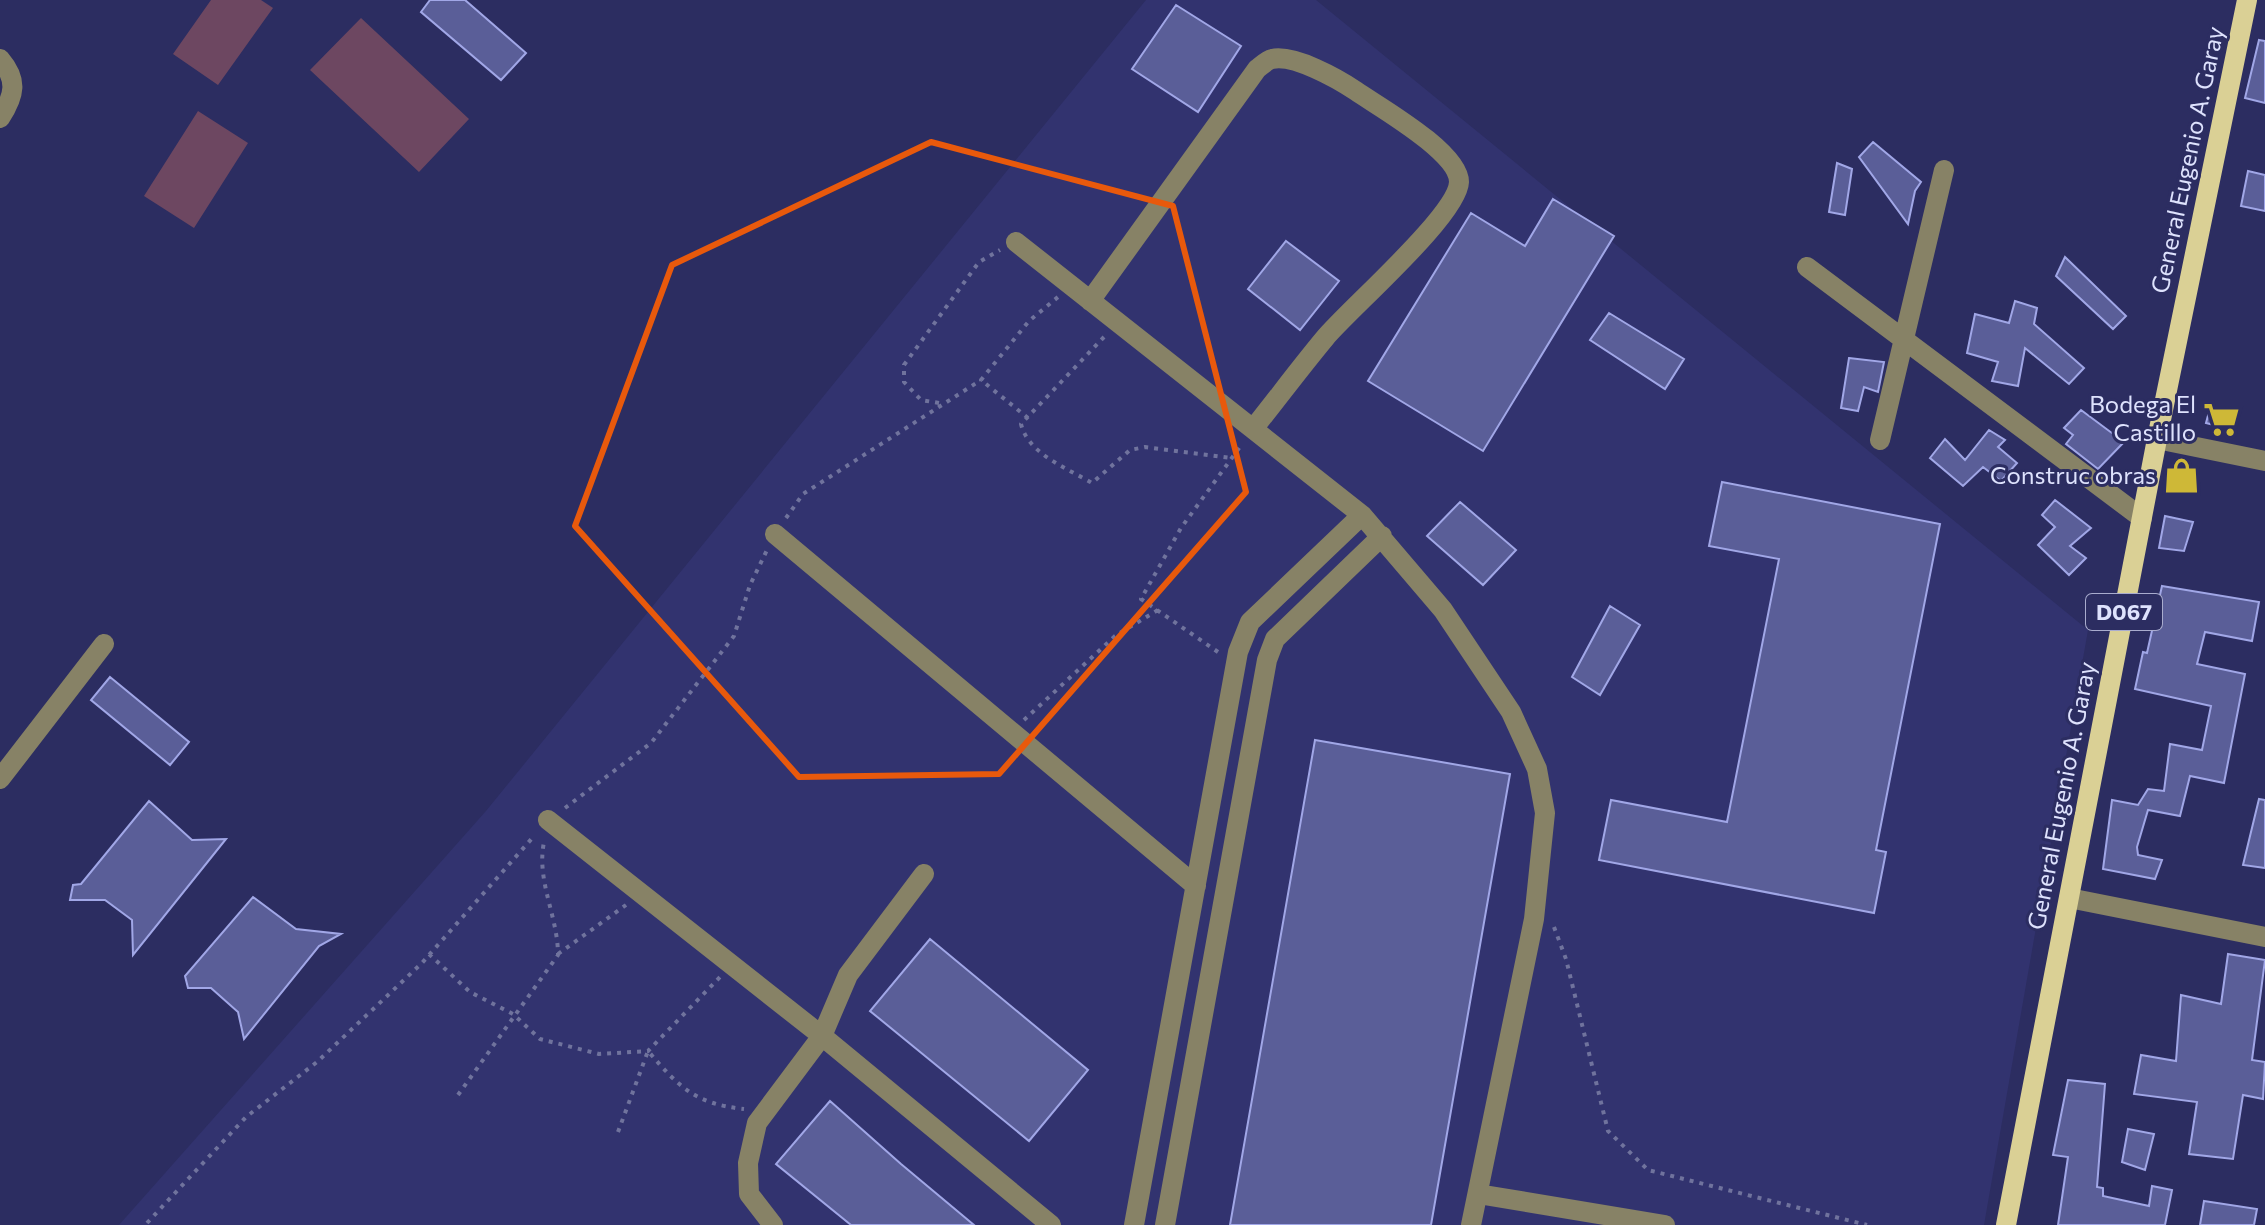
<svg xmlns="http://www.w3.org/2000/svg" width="2265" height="1225" font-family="Commissioner,sans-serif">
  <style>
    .built { fill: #32336f }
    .green { fill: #6d4761 }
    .building { fill: #5a5e98; stroke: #a1a7e7; stroke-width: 2 }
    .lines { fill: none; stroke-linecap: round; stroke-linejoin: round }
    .path { stroke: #70739d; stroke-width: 4; stroke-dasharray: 4 6; stroke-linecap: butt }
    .minor { stroke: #878266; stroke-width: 20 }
    .major { stroke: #dad095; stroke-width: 20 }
    .marked { fill: none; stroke: #e8590c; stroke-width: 6; stroke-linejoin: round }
    .labels { text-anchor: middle; stroke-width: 6; stroke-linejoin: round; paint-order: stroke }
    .shield { fill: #2c2d61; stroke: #a9acce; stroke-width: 2 }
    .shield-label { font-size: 22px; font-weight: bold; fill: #dee2fd }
    .street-label { font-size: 24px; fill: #dee2fd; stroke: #2c2d61 }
    .poi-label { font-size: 24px; fill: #dee2fd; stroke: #2c2d61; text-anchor: end }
  </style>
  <rect width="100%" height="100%" fill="#2c2d61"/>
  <path class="built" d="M1146,0h170l772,630 -104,595h-1865l367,-414z"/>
  <path class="green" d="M211,0h50l12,8 -55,77 -45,-31z
    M361,18l108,101 -50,53 -109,-102z
    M198,111l50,32 -54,85 -50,-32z"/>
  <path class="building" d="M430,0h35l61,53 -25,27 -80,-68z
    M1176,5l65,41 -43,66 -66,-43z
    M2259,40l6,1v62l-20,-5z
    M1873,142l48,40 -6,9 -7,33 -49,-67z
    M1837,163l15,6 -7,46 -16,-3z
    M2248,171l17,4v36l-24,-5z
    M1553,199l61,37 -131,215 -115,-70 103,-168 54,33z
    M1286,241l53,40 -39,49 -52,-41z
    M2065,257l61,59 -13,13 -57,-53z
    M2015,301l22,7 -3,16 50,44 -15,16 -44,-36 -7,38 -26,-5 6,-19 -31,-9 8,-39 34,9z
    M1609,313l75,46 -19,30 -75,-49z
    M1849,358l35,4 -6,30 -14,-5 -6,24 -17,-3z
    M2210,408l27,7 -3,15 -28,-7z
    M2081,410l43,32 -26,27 -32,-25 7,-9 -9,-7z
    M1989,430l16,10 -7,7 19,16 -16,18 -18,-14 -20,19 -33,-28 15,-19 20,21z
    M1722,482l218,42 -64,326 10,2 -12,61 -275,-53 12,-60 116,22 52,-263 -70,-13z
    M2055,500l36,28 -21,18 16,12 -17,17 -31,-30 17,-18 -13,-12z
    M1460,502l56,48 -33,35 -56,-49z
    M2165,516l28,6 -9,29 -25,-3z
    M2162,586l97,16 -7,39 -47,-9 -8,32 48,10 -21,109 -34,-7 -10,40 -32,-6 -11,37 1,8 24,5 -7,19 -52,-10 9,-69 26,5 10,-16 16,2 6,-47 32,6 9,-44 -76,-17 8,-37 4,1z
    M1610,606l30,19 -40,70 -28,-18z
    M110,677l79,65 -19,23 -79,-65z
    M1315,740l195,34 -79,451h-201z
    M2259,799l6,1v68l-22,-3z
    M149,801l43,39 34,-1 -93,116 -1,-35 -27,-20h-35l3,-15 8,-1z
    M253,897l43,32 45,5 -22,12 -75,93 -6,-27 -27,-24h-23l-3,-12z
    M930,939l158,131 -59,71 -159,-130z
    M2228,954l37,6 -13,100 13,2 -2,37 -20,-4 -10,64 -44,-5 8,-52 -63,-8 7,-39 35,6 5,-66 40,9z
    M2068,1080l37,4 -8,103 6,1v8l46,10 3,-20 20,4 -7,35h-107l10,-68 -15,-2z
    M830,1101l71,63 73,61h-123l-75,-61z
    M2128,1129l26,5 -9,36 -23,-8z
    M2204,1201l53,8 -3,16h-54z"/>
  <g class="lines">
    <path class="path" d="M1104,337l-83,87c7,30 46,44 71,59l38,-33 15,-3 87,11
      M939,403l-18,-3 -17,-18v-17l75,-103 21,-12
      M1028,418l-47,-38 48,-59 29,-24
      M786,518l17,-24 178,-114
      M1218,652l-77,-53 40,-71 61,-84
      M1024,720l91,-84 43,-26
      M565,808l86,-65 83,-107 16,-51 17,-35
      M1554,927l12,32 42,172 40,39 219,55
      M429,954l41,38 43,22 27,25 59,15 49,-3 72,-74
      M558,954l68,-49
      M458,1095l100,-140c0,-39 -22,-74 -14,-113
      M618,1132l30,-81c31,36 47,53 96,58
      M147,1223l99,-106 71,-55 105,-99 113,-128"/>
    <path class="minor" d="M0,59c18,21 15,36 0,59
      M1016,242l346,273 81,95 68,102 26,57 8,44 -11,106 -63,306
      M1807,267l335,251
      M1090,301l167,-232c4,-3 10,-9 15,-10 22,-5 66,20 84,32 23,16 103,61 103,91 -1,33 -110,127 -134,156 -25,30 -48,61 -72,91
      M2157,439l108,22
      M1880,440l64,-270
      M775,534l421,352
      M0,779l104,-135
      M548,820l274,216 229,189
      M2069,898l196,39
      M1478,1194l187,31
      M773,1225l-24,-31 -1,-31 9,-40 65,-87 26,-61 76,-101
      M1134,1225l104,-573 12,-30 112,-107
      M1165,1225l102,-565 8,-21 107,-103"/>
    <path class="major" d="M2006,1225l151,-786 90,-439"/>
  </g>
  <path class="marked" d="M931,142l242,64 73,286 -247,282 -200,3 -224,-251 97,-261z"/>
  <defs>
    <symbol id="supermarket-bare" viewBox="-9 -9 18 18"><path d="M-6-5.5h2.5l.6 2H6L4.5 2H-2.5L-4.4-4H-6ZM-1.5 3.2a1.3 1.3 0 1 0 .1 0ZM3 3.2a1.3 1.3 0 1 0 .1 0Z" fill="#ceb837" stroke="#2c2d61" stroke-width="2.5" paint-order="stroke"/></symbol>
    <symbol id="shop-bare" viewBox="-9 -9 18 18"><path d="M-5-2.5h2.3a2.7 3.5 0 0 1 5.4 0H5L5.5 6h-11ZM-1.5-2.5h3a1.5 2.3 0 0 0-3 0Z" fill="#ceb837" stroke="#2c2d61" stroke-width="2.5" paint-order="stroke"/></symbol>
  </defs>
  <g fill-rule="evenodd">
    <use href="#supermarket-bare" x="2196" y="394" width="51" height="51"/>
    <use href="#shop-bare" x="2156" y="450" width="51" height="51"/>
  </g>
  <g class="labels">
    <rect class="shield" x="2086" y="594" width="76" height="36" rx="6"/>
    <g class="shield-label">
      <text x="2124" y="620">D067</text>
    </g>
    <g class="street-label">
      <text transform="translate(2188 160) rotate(-78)" y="8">General Eugenio A. Garay</text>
      <text transform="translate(2062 796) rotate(-79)" y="8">General Eugenio A. Garay</text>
    </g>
    <g class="poi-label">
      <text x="2196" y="413">Bodega El<tspan x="2196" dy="28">Castillo</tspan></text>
      <text x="2156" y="484">Construc obras</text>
    </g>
  </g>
</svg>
